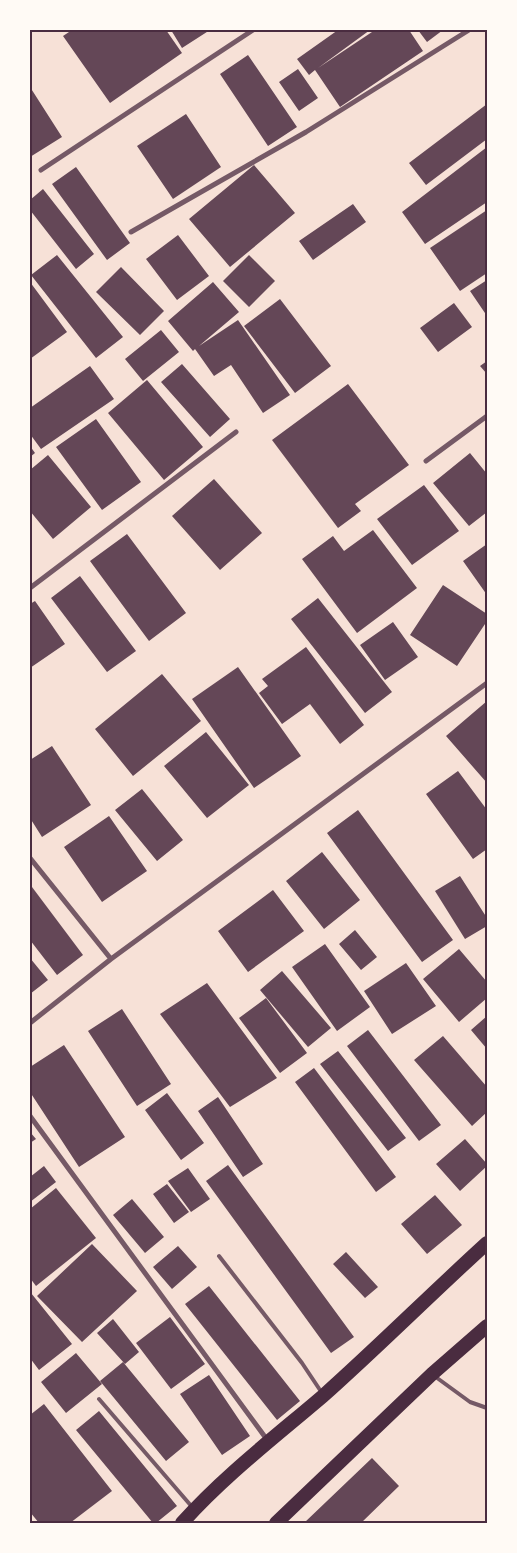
<svg xmlns="http://www.w3.org/2000/svg" width="517" height="1553" font-family="Figtree,sans-serif">
  <style>
    .building { fill: #644757 }
    .lines { fill: none; stroke-linecap: round; stroke-linejoin: round }
    .service { stroke: #755966; stroke-width: 4 }
    .minor { stroke: #755966; stroke-width: 5 }
    .trunk { stroke: #4a2c40; stroke-width: 14 }
    .neatline { fill: none; stroke: #4a2c40; stroke-width: 2 }
  </style>
  <rect width="100%" height="100%" fill="#f7e1d7"/>
  <path class="building" d="M72,30h94l16,23 -72,50 -47,-67z
    M171,30h39l-28,18z
    M338,30h32l-52,38 57,-38h34l14,21 -83,56 -25,-37 -6,5 -12,-16z
    M418,30h25l-16,12z
    M248,55l49,72 -29,19 -48,-72z
    M298,69l20,29 -19,13 -20,-29z
    M30,87l32,50 -32,20z
    M487,104v35l-61,46 -17,-22z
    M186,114l35,53 -48,32 -36,-53z
    M487,147v55l-62,42 -23,-32z
    M254,165l41,48 -65,54 -41,-48z
    M76,167l54,76 -23,17 -55,-76z
    M43,189l51,65 -18,15 -46,-59v-10z
    M353,204l13,18 -53,38 -14,-19z
    M487,210v63l-27,18 -30,-43z
    M178,235l31,41 -32,24 -31,-41z
    M57,255l66,82 -27,21 -65,-83z
    M249,255l26,26 -26,26 -26,-26z
    M121,267l43,44 -24,24 -44,-43z
    M487,280v36l-17,-25z
    M30,282l37,50 -37,27z
    M213,282l26,30 -40,34 39,-26 52,75 -27,18 -32,-48 -17,11 -19,-27 -2,2 -25,-30z
    M280,299l51,67 -36,27 -51,-67z
    M454,303l18,24 -34,25 -18,-24z
    M161,330l18,22 -36,29 -18,-22z
    M487,361v13l-7,-8z
    M182,364l48,55 -20,18 -49,-55z
    M90,366l24,33 -73,50 -11,-15v-26z
    M147,380l56,67 -39,33 -56,-67z
    M348,384l61,81 -54,39 6,7 -23,17 -66,-88z
    M96,419l45,63 -39,28 -46,-63z
    M30,446l5,7 -5,4z
    M470,453l17,21v38l-18,14 -36,-43z
    M48,455l43,52 -38,32 -23,-28v-41z
    M214,479l48,54 -42,37 -48,-54z
    M424,485l35,46 -47,34 -35,-46z
    M373,530l44,58 -60,45 -55,-74 31,-23 11,15z
    M127,534l59,79 -37,28 -59,-80z
    M487,544v51l-24,-34z
    M80,576l56,75 -29,21 -56,-74z
    M443,585l44,29v7l-30,45 -47,-31z
    M318,598l74,94 -27,21 -74,-94z
    M35,601l30,43 -35,24v-64z
    M393,622l25,35 -33,23 -25,-35z
    M306,647l58,78 -24,19 -30,-40 -28,20 -23,-31 9,-7 -6,-7z
    M238,667l63,89 -47,32 -62,-89z
    M162,674l39,47 -68,55 -38,-47z
    M487,701v82l-41,-47z
    M206,732l43,53 -42,33 -43,-52z
    M52,746l39,59 -49,32 -12,-19v-58z
    M458,771l29,39v39l-14,10 -47,-65z
    M142,789l41,51 -26,21 -42,-51z
    M358,810l95,130 -31,22 -95,-129z
    M109,816l38,55 -45,31 -38,-55z
    M322,852l38,48 -36,29 -38,-48z
    M460,876l27,42v8l-22,13 -30,-48z
    M32,887l51,68 -26,20 -27,-35v-51z
    M273,890l31,41 -56,41 -30,-41z
    M355,930l22,27 -16,13 -22,-26z
    M325,944l45,63 -33,24 -45,-64z
    M459,949l28,33v16l-28,24 -36,-43z
    M30,958l18,22 -18,14z
    M406,963l30,43 -44,28 -28,-43z
    M282,971l49,57 -23,19 -48,-57z
    M207,983l70,95 -47,29 -70,-93z
    M266,998l41,55 -27,20 -41,-55z
    M122,1009l49,75 -34,22 -49,-75z
    M487,1016v33l-16,-19z
    M368,1030l73,95 -22,16 -72,-95z
    M443,1036l44,51v25l-15,14 -58,-66z
    M64,1045l61,92 -46,30 -49,-75v-25z
    M338,1051l68,87 -18,13 -68,-87z
    M314,1068l82,109 -20,15 -81,-110z
    M167,1093l37,50 -23,17 -36,-50z
    M218,1097l45,67 -20,13 -45,-66z
    M30,1132l6,7 -6,4z
    M465,1139l22,25v2l-27,25 -24,-27z
    M228,1165l126,172 -23,16 -125,-172z
    M44,1166l12,16 -26,20v-25z
    M188,1168l22,31 -19,13 -23,-31z
    M167,1184l22,28 -15,11 -21,-29z
    M56,1188l40,50 -60,48 -6,-8v-69z
    M435,1195l27,30 -35,29 -26,-30z
    M132,1199l32,38 -19,16 -32,-38z
    M92,1244l45,47 -55,51 -45,-46z
    M178,1246l19,21 -25,22 -19,-22z
    M346,1252l32,35 -13,11 -32,-34z
    M209,1286l91,115 -23,19 -92,-116z
    M31,1293l41,51 -33,26 -9,-12v-64z
    M170,1317l35,47 -34,25 -35,-46z
    M113,1319l26,33 -14,12 -28,-31z
    M76,1353l26,31 -36,29 -25,-31z
    M123,1362l66,80 -23,19 -66,-80z
    M209,1375l41,61 -28,19 -42,-61z
    M44,1404l68,87 -42,32h-31l-9,-11v-97z
    M99,1411l78,95 -21,17h-3l-77,-93z
    M372,1458l27,28 -38,37h-57z"/>
  <g class="lines">
    <path class="service" d="M219,1256l83,107 20,30
      M433,1375l37,27 17,6
      M99,1399l94,109"/>
    <path class="minor" d="M41,170l212,-140
      M131,232l175,-100 163,-102
      M426,461l61,-45
      M30,588l206,-156
      M30,858l81,101
      M30,1023l81,-64 376,-276
      M30,1116l238,325"/>
    <path class="trunk" d="M182,1523c42,-47 93,-86 141,-127 56,-50 109,-103 164,-153
      M276,1523l156,-149 55,-48"/>
  </g>
  <rect width="517" height="1553" fill="none" stroke="#fffaf5" stroke-width="62"/>
  <rect x="31" y="31" width="455" height="1491" class="neatline"/>
</svg>
